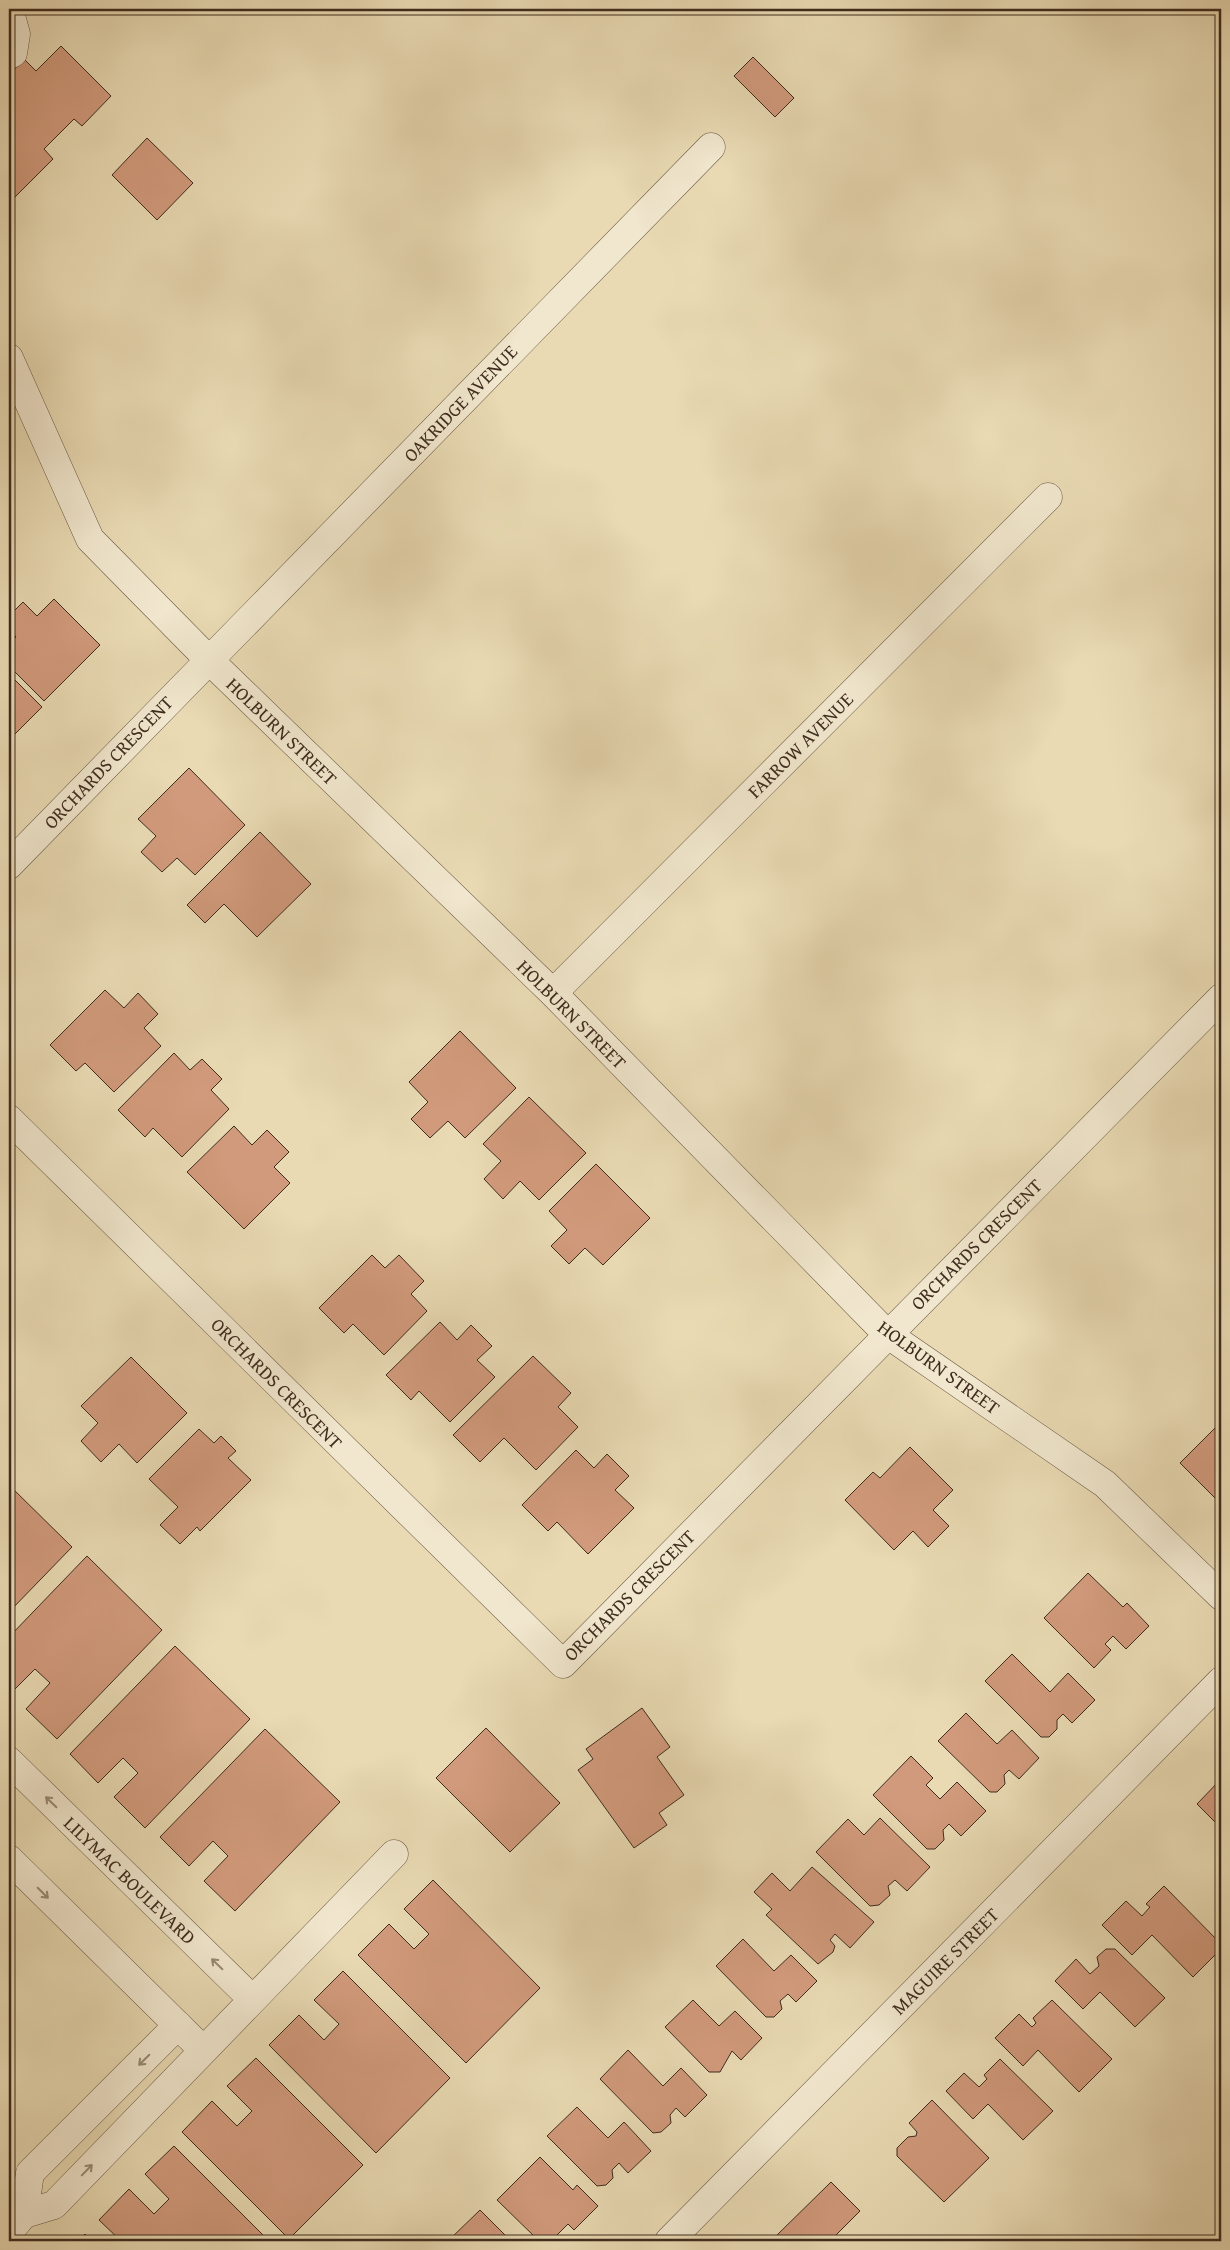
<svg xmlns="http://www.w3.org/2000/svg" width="1230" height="2250" font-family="'Gentium Book Plus',serif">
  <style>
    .building { fill: #d19a7c; stroke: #3e2c1e }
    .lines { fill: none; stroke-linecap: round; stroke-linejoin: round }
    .minor-casing { stroke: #695843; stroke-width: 29 }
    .minor { stroke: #f1e7ce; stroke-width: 28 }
    .oneway { stroke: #988a76 }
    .labels { text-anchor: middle; stroke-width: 4; stroke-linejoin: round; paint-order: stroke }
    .street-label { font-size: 19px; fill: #3e2c1e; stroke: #f1e7ce }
  </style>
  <rect width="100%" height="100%" fill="#e9dab3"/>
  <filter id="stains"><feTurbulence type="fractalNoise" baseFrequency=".004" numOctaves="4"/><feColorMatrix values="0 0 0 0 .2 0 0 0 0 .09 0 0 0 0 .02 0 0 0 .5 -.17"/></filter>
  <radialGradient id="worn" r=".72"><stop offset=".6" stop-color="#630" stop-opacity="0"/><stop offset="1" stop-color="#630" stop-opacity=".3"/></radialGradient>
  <path class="building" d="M61,46l50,50 -29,30 -8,-7 -30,30 9,10 -39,39 -5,-5v-118l15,-16 12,12z
    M753,57l41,41 -19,19 -41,-41z
    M147,138l46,45 -36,37 -45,-45z
    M54,599l46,46 -56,56 -35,-35v-22l7,-7 -7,-8v-13l14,-14 14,14z
    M9,674l33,33 -33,33z
    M189,768l56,57 -50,50 -18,-17 -15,14 -21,-20 15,-16 -18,-17z
    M260,832l51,52 -54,53 -33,-33 -19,19 -18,-18z
    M105,990l19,18 14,-15 20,21 -14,14 17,18 -47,46 -29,-29 -9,8 -26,-26z
    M460,1031l56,57 -51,50 -17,-17 -18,17 -19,-19 17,-17 -19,-20z
    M174,1053l16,17 12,-11 20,20 -11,11 18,19 -47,48 -29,-29 -8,9 -27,-27z
    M529,1097l57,56 -47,47 -19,-19 -17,18 -19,-20 17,-18 -18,-17z
    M234,1126l18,19 15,-15 22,22 -15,15 16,16 -46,46 -57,-57z
    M596,1164l54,54 -47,47 -18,-17 -16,16 -18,-18 16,-16 -18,-19z
    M372,1255l13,13 14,-13 25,26 -13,13 16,17 -43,44 -31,-31 -9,9 -25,-25z
    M440,1322l17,18 14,-15 21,21 -15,14 18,17 -45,45 -31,-31 -8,9 -25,-25z
    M533,1356l38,37 -13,14 20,20 -42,43 -32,-32 -24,24 -27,-27z
    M131,1357l56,56 -50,50 -18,-19 -18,18 -20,-21 17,-18 -17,-17z
    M1221,1422v82l-41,-41z
    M199,1429l15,14 7,-7 15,15 -8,7 23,22 -51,51 -3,-4 -17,17 -20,-19 18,-18 -29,-28z
    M910,1447l43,43 -20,20 16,16 -21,21 -15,-16 -19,19 -49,-50 28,-28 7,6z
    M576,1450l18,18 13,-14 22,22 -14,14 19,18 -46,46 -31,-32 -9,9 -26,-26z
    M9,1485l63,62 -63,65z
    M87,1556l75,74 -105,109 -31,-30 24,-26 -15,-14 -25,25 -1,-2v-55z
    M1088,1573l35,34 4,-4 22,23 -23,23 -13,-13 -8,8 6,6 -17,18 -50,-50z
    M175,1646l75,73 -105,109 -31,-31 24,-24 -15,-15 -25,25 -28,-29z
    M1012,1654l38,38 18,-19 27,27 -23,23 -9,-9 -6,6v9l-8,8h-8l-56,-56z
    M642,1708l28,39 -13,10 27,38 -25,18 8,12 -33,23 -56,-78 15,-11 -7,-10z
    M966,1713l31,31 15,-14 27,28 -20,21 -10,-9 -5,5 1,9 -8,8h-7l-52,-51z
    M486,1728l74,75 -50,49 -74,-74z
    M265,1729l75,73 -105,109 -31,-30 24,-25 -15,-15 -24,25 -29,-29z
    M911,1756l22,22 -7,7 14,14 17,-17 29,29 -25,25 -12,-12 -6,6 1,10 -9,9h-8l-54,-54z
    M1221,1779v49l-24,-24z
    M880,1818l50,49 -23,24 -12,-11 -7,6 2,9 -11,10 -9,1 -54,-54 32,-33 16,16z
    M812,1867l62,55 -24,26 -15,-14 -5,6 5,6 -2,6 -15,12 -52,-49 6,-6 -18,-17 18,-19 18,18z
    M433,1880l107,108 -74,75 -108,-108 31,-31 25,25 15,-15 -25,-25z
    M1164,1886l57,58v5l-28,28 -41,-42 -20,20 -30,-30 24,-24 16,15 8,-9 -4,-3z
    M743,1939l31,32 17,-16 26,26 -21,21 -8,-8 -8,7 2,8 -8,8h-8l-50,-51z
    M1106,1949h9l50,49 -30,29 -35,-35 -17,17 -28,-28 21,-22 14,15 9,-8 -2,-9z
    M343,1971l107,107 -74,75 -107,-108 30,-30 25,25 15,-16 -25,-24z
    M693,2000l26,26 16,-15 27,27 -21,22 -9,-9 -12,21h-11l-44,-45z
    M1052,2000l60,59 -33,33 -41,-42 -15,16 -28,-28 24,-24 13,13 4,-4 -3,-5z
    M628,2050l35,36 18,-18 26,27 -22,22 -9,-9 -6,7 1,8 -10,9 -8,1 -53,-54z
    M256,2058l107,107 -74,74 -107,-107 30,-31 25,25 15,-15 -25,-25z
    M1000,2059l53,52 -30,29 -35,-36 -15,15 -27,-28 18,-18 15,14 8,-8 -3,-4z
    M932,2100l57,58 -45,44 -47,-46v-8l11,-11 8,-1 1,-4 -8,-9z
    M577,2107l31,31 16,-16 27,29 -23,22 -9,-10 -7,7 1,8 -7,7 -9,1 -50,-50z
    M174,2146l95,95h-148l-22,-21 30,-31 25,25 15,-15 -24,-25z
    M540,2157l33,33 4,-5 21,21 -24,24 -6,-6 -17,17h-12l-42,-41z
    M831,2182l29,29 -30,30h-53l-3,-3z
    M480,2210l30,30 4,-4 5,5h-71z
    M85,2234l7,7h-14z"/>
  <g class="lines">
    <defs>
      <path id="minor" d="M9,9l7,25 -3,19 -4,2
        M9,358l81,181 118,120 345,334 334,341 218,150 116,112
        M9,865l702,-718
        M553,993l495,-496
        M9,1119l554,545 658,-666
        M9,1761l243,238
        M9,1859l193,190
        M24,2214l6,-41 148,-148
        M9,2232l15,-18 30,-9 340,-351
        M669,2241l552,-560"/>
    </defs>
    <use href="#minor" class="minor-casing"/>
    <use href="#minor" class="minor"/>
  </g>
  <defs><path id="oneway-shaft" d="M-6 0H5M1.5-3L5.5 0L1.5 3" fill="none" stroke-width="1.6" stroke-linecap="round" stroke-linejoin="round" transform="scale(1.25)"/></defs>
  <g class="oneway">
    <use href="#oneway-shaft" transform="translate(51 1802) rotate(-136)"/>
    <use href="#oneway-shaft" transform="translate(43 1893) rotate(45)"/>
    <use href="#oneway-shaft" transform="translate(217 1964) rotate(-136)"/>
    <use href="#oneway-shaft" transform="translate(144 2060) rotate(135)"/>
    <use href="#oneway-shaft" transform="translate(87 2170) rotate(-46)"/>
  </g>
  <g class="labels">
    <g class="street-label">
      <text transform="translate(460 403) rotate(-46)" y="7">OAKRIDGE AVENUE</text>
      <text transform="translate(282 731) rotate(44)" y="7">HOLBURN STREET</text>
      <text transform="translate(800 745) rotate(-45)" y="7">FARROW AVENUE</text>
      <text transform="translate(108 762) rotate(-46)" y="7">ORCHARDS CRESCENT</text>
      <text transform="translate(572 1014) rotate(45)" y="7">HOLBURN STREET</text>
      <text transform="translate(976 1244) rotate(-45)" y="7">ORCHARDS CRESCENT</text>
      <text transform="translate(939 1367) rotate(36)" y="7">HOLBURN STREET</text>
      <text transform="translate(277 1383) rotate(45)" y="7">ORCHARDS CRESCENT</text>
      <text transform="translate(629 1595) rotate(-45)" y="7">ORCHARDS CRESCENT</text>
      <text transform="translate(130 1880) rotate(44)" y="7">LILYMAC BOULEVARD</text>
      <text transform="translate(945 1961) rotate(-45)" y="7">MAGUIRE STREET</text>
    </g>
  </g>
  <rect width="1230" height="2250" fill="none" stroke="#e9dab3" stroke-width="30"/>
  <rect x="10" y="10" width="1210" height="2230" fill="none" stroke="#3e2c1e" stroke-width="2.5"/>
  <rect x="15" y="15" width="1200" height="2220" fill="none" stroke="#3e2c1e"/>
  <rect width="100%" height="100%" filter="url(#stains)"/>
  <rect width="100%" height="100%" fill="url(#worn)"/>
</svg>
